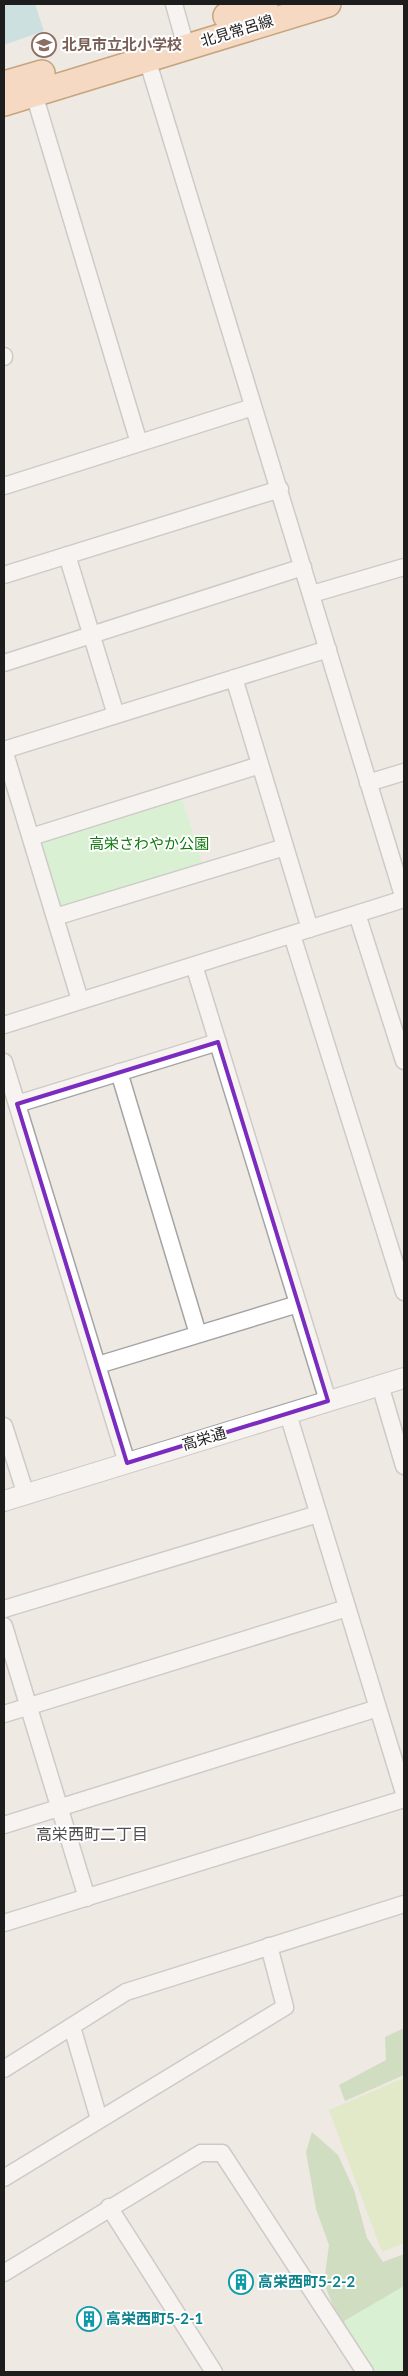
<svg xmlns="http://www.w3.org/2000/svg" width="408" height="2376" font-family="Lato,'Noto Sans JP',sans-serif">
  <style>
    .grass { fill: #d0e9a8 }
    .forest { fill: #adce97 }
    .park { fill: #c1f9be }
    .water { fill: #a2d6dc }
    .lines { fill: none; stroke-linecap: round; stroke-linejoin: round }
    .minor-casing { stroke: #a4a4a4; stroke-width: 19 }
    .tertiary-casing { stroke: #a4a4a4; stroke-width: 22 }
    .primary-casing { stroke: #965300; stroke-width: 28 }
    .minor { stroke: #fff; stroke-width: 16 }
    .tertiary { stroke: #fff; stroke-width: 20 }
    .primary { stroke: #fcc69a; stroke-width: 25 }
    .marked { fill: none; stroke: #7b2cbf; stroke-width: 4; stroke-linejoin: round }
    .labels { text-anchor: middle; stroke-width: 4; stroke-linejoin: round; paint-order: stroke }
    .street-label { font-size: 15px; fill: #1d1d1d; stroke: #fff }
    .education-label { font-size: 15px; font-weight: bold; fill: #785e54; stroke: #fff; text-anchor: start }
    .park-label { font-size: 15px; fill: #0e7b0b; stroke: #fff }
    .culture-label { font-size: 15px; font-weight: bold; fill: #0d838f; stroke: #fff; text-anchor: start }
    .neighbourhood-label { font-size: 16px; fill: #505050; stroke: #fff }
  </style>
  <rect width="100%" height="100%" fill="#eee9e3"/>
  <path class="grass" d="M404,2078v165l-22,9 -53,-142z"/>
  <path class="forest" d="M404,2028v47l-59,26 -6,-16 47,-25 -1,-23z
    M312,2132l26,23 16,35 13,48 16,24 21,-8v118l-45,-28 -22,-28 -13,-33 5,-38 -13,-36 -10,-57z"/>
  <path class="park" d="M179,790l26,81 -150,46 -24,-80z
    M404,2286v86h-35l-25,-51z"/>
  <path class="water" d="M4,4h31l9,27 -40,14z"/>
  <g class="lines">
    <defs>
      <path id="minor" d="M174,4l12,43
        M147,59l257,840
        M31,84l108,359
        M4,356v1
        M4,486l249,-79
        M67,555l49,160
        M4,575l276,-86
        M312,594l92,-27
        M4,663l299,-96
        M234,678l76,251
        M4,750l324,-101
        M4,750l76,250
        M368,783l36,-11
        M31,837l229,-72
        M357,914l47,147
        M55,917l230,-70
        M292,935l112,357
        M194,965l134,436
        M4,1025l400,-126
        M4,1062l123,401
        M119,1072l79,262
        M17,1104l201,-62
        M98,1365l200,-61
        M380,1385l24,81
        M288,1414l116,379
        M4,1426l22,69
        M4,1609l314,-95
        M4,1626l83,272
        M4,1714l343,-106
        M4,1825l374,-117
        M4,1923l400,-124
        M72,2027l27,92
        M4,2069l122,-77 278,-88
        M4,2178l281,-171 -16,-61
        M109,2207l105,165
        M4,2273l197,-120h21l143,219"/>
      <path id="tertiary" d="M4,1501l400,-123"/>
      <path id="primary" d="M226,16l39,-12
        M4,84l38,-11
        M4,103l324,-99"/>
    </defs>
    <use href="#minor" class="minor-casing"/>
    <use href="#tertiary" class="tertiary-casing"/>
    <use href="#primary" class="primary-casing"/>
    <use href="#minor" class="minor"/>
    <use href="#tertiary" class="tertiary"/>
    <use href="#primary" class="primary"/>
  </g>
  <path d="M0 0H408V2376H0ZM218,1042l110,359 -201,62 -110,-359z" fill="#eee9e3" fill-opacity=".55" fill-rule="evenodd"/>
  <path class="marked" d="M218,1042l110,359 -201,62 -110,-359z"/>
  <defs>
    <symbol id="school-ring" viewBox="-11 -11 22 22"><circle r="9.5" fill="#fff" stroke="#8d6e63" stroke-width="1.5"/><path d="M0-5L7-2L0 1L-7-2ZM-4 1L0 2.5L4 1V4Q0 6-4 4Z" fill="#8d6e63"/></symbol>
    <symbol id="building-ring" viewBox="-11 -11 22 22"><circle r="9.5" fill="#fff" stroke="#0f9aa8" stroke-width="1.5"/><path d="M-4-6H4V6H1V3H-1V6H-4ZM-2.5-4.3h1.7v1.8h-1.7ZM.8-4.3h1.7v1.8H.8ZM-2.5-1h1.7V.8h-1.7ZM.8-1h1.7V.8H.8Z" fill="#0f9aa8"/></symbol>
  </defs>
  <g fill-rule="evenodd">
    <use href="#school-ring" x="30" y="31" width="28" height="28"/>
    <use href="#building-ring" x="227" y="2268" width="28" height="28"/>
    <use href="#building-ring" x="75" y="2305" width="28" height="28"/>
  </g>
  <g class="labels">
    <g class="street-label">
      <text transform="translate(237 31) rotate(-17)" y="5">北見常呂線</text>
      <text transform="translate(204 1439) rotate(-17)" y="5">高栄通</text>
    </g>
    <g class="education-label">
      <text x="62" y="50">北見市立北小学校</text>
    </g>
    <g class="park-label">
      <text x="149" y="849">高栄さわやか公園</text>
    </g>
    <g class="culture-label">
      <text x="258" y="2287">高栄西町5-2-2</text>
      <text x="106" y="2324">高栄西町5-2-1</text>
    </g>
    <g class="neighbourhood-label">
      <text x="92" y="1840">高栄西町二丁目</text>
    </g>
  </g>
  <rect width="408" height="2376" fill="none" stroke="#1d1d1d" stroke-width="10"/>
</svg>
